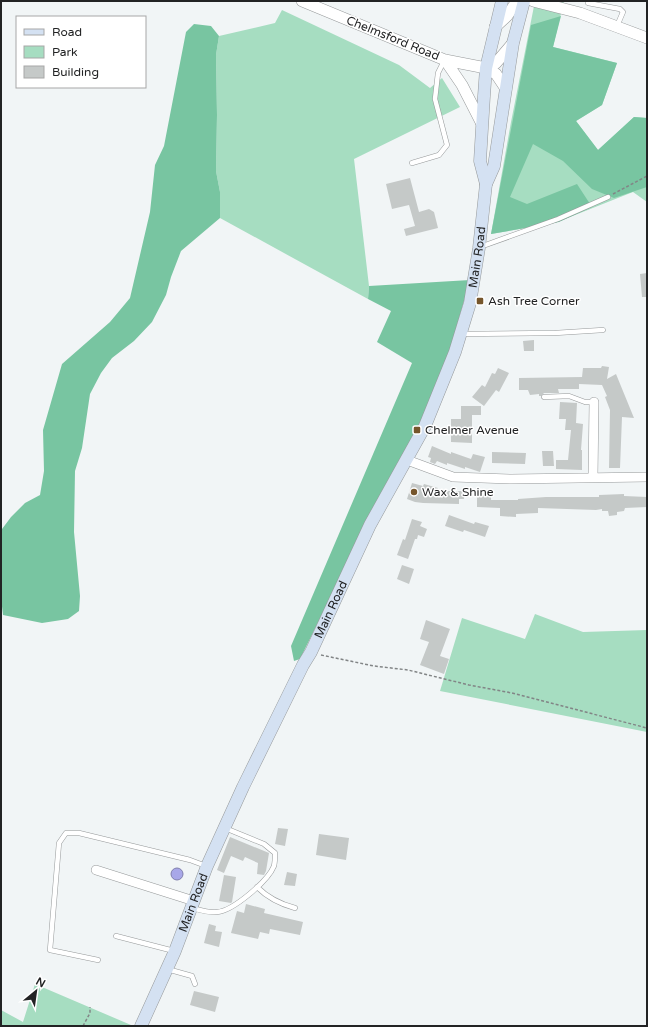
<svg xmlns="http://www.w3.org/2000/svg" width="648" height="1027" font-family="'Varela Round',sans-serif">
  <style>
    .green { fill: #a6ddc1 }
    .forest { fill: #78c5a1 }
    .water { fill: #a8a7e8; stroke: #807fad }
    .building { fill: #c5c9c8 }
    .lines { fill: none; stroke-linecap: round; stroke-linejoin: round }
    .service-casing { stroke: #96999a; stroke-width: 5.5 }
    .minor-casing { stroke: #96999a; stroke-width: 10 }
    .tertiary-casing { stroke: #96999a; stroke-width: 12 }
    .secondary-casing { stroke: #96999a; stroke-width: 13 }
    .path { stroke: #828586; stroke-width: 1.5; stroke-dasharray: 3 2; stroke-linecap: butt }
    .service { stroke: #fff; stroke-width: 4.5 }
    .minor { stroke: #fff; stroke-width: 9 }
    .tertiary { stroke: #fff; stroke-width: 11 }
    .secondary { stroke: #d4e1f2; stroke-width: 12 }
    .poi-dot { fill: #76562c; stroke: #fff; stroke-width: 1.5 }
    .labels { text-anchor: middle; stroke-width: 3; stroke-linejoin: round; paint-order: stroke }
    .street-label { font-size: 12px; fill: #222324; stroke: #fff }
    .poi-label { font-size: 12px; fill: #222324; stroke: #fff; text-anchor: start }
  </style>
  <rect width="100%" height="100%" fill="#f1f5f6"/>
  <path class="green" d="M535,1h29l-11,46 64,16 -15,42 -26,16 22,29 36,-33 13,1v84l-14,-10 -78,31 -64,11 20,-112z
    M282,10l117,55 31,23 12,-10 18,29 -106,52 15,127 -1,13 -148,-81v-26l-4,-21 1,-56 -1,-60 3,-19 56,-13z
    M535,614l48,18 64,-2v102l-207,-41 22,-73 63,21z
    M35,984l96,41v1h-130v-16l22,12z"/>
  <path class="forest" d="M561,16l-8,31 64,16 -15,42 -26,16 22,29 36,-33 13,1v69l-33,11 -22,-9 -29,-28 -30,-17 -23,53 17,7 50,-20 15,23 -33,15 -68,12 40,-209z
    M194,24l17,2 8,10 -3,19 1,60 -1,56 4,21v26l-39,33 -10,26 -5,18 -14,27 -18,19 -22,17 -11,15 -11,21 -8,54 -7,23 -1,61 6,64 -1,15 -11,8 -26,4 -39,-8 -2,-17 1,-69 9,-12 14,-14 15,-8 4,-24 -1,-41 19,-66 48,-42 20,-24 20,-86 5,-47 9,-19 22,-114z
    M470,280l-28,98 -29,63 -47,84 -66,134 -6,2 -3,-15 121,-283 -35,-21 14,-31 -23,-12 1,-13z"/>
  <path class="water" d="M171 874a6 6 0 1 1 12 0a6 6 0 1 1-12 0Z"/>
  <path class="building" d="M410,178l9,34 10,-3 5,3 4,16 -32,8 -2,-7 11,-3 -6,-21 -17,4 -6,-25z
    M647,273v24h-5l-2,-23z
    M534,340v11h-10l-1,-10z
    M602,366l7,1 -2,12 9,-5 18,44 -12,-1 -2,51h-11l1,-58 -5,-13 2,-1 -5,-11 -23,-1v5h-21l1,4h-15l-3,3h-2v-2l-9,1 -2,-5h-9v-12l63,-1 1,-9h18z
    M498,368l11,5 -10,19 -3,-2 -12,16 -12,-9 10,-12 3,2 7,-14 3,1z
    M560,402l17,1 -1,20 7,1 -2,26h1v20l-26,-1v-9h12l3,-30h-6l1,-11h-7z
    M461,406h20v9h-9v28l-21,-1v-23h10z
    M432,446l19,8v-2l20,7 2,-5 12,3 -5,15 -15,-5v2l-18,-6v2l-10,-4 -2,3 -5,-2 1,-4 -3,-1z
    M542,451h11l1,15h-11z
    M492,452l34,1 -1,11 -33,-1z
    M412,483l11,3 1,-2 14,4 -1,3h28l-1,8h-5v5l-36,-1 -8,-1 -8,-3z
    M624,494v2l23,1v10l-22,1 -1,3 -7,1v3l-8,1 -1,-5h-6v-2l-6,1 -58,-2v5l-22,1v3l-16,-1v-8l-23,-1v-12h14v5h27v-1l28,-2h53v-2z
    M449,515l25,9 1,-2 14,4 -4,11 -21,-7 -1,2 -18,-6z
    M412,519l10,3 -2,4 7,3 -3,8 -6,-2 -1,4h-2l-7,20 -11,-4 6,-16 2,1z
    M402,565l12,4 -5,15 -12,-5z
    M426,620l24,9 -10,27 9,3 -5,15 -24,-9 9,-23 -9,-3z
    M278,828l10,1 -3,17 -10,-2z
    M319,834l30,4 -3,22 -30,-5z
    M230,837l39,16 -3,18 -2,4 -7,-1 1,-11 -13,-6 -2,4 -12,-5 -7,17 -7,-3z
    M287,872l10,2 -2,12 -11,-1z
    M224,875l12,2 -4,25 -1,1 -12,-2z
    M246,904l19,5 -1,4 39,9 -3,13 -30,-6 -1,5 -9,-2 -2,7 -27,-6 6,-22 7,2z
    M209,924l7,2 -1,5 7,1 -3,15 -15,-4z
    M194,991l25,6 -4,15 -25,-7z"/>
  <g class="lines">
    <defs>
      <path id="service" d="M588,3l32,6 3,3 -6,14
        M412,163l27,-8 8,-10 -12,-46 3,-26 6,-12
        M480,247l78,-28 50,-22
        M462,334l93,-1 48,-3
        M544,397l25,-1 16,6h9
        M257,887c11,11 23,17 38,21
        M192,908c8,2 16,5 25,4 16,-1 51,-31 57,-46 1,-4 1,-9 1,-13l-11,-9 -39,-16
        M116,936l58,15
        M98,960l-48,-10 9,-107 7,-10h13l111,27 16,6
        M167,969l25,7 3,8"/>
      <path id="minor" d="M407,460l46,17 58,2 136,-2
        M593,478l1,-76
        M96,870l98,31"/>
      <path id="tertiary" d="M302,1l143,59 41,8 10,6 10,15
        M533,1l47,12 67,25
        M495,27l12,-11 8,-12 6,-3
        M445,60l17,25 20,39
        M486,68l10,-5 17,-20"/>
      <g id="secondary">
        <path d="M486,184l-6,-23 4,-65 2,-28 16,-67"/>
        <path id="s1" d="M141,1026l34,-75 32,-85 36,-79 60,-122 8,-13 59,-127 55,-99 30,-74 15,-49 9,-55 7,-64 8,-18 19,-123 11,-42"/>
      </g>
    </defs>
    <use href="#service" class="service-casing"/>
    <use href="#minor" class="minor-casing"/>
    <use href="#tertiary" class="tertiary-casing"/>
    <use href="#secondary" class="secondary-casing"/>
    <path class="path" d="M613,194l34,-18
      M321,655l53,11 34,4 61,15 43,8 135,35
      M83,1026l7,-13v-6"/>
    <use href="#service" class="service"/>
    <use href="#minor" class="minor"/>
    <use href="#tertiary" class="tertiary"/>
    <use href="#secondary" class="secondary"/>
  </g>
  <g class="poi-dot">
    <rect x="476" y="297" width="8" height="8" rx="2"/>
    <rect x="413" y="426" width="8" height="8" rx="2"/>
    <circle cx="414" cy="492" r="4"/>
  </g>
  <g class="labels">
    <g class="street-label">
      <text transform="translate(393 38) rotate(22)" y="4">Chelmsford Road</text>
      <text dy="4" stroke="none"><textPath href="#s1" startOffset="842">Main Road</textPath></text>
      <text dy="4" stroke="none"><textPath href="#s1" startOffset="458">Main Road</textPath></text>
      <text dy="4" stroke="none"><textPath href="#s1" startOffset="134">Main Road</textPath></text>
    </g>
    <g class="poi-label">
      <text x="488" y="305">Ash Tree Corner</text>
      <text x="425" y="434">Chelmer Avenue</text>
      <text x="422" y="496">Wax &amp; Shine</text>
    </g>
  </g>
  <rect width="648" height="1027" fill="none" stroke="#222324" stroke-width="4"/>
  <rect x="16" y="16" width="130" height="72" fill="#ffffff" stroke="#a7a7a7"/>
  <rect x="24" y="29" width="20" height="6" fill="#d4e1f2" stroke="#a7a7a7"/>
  <text x="52" y="36" font-size="12" fill="#222324">Road</text>
  <rect x="24" y="46" width="20" height="12" fill="#a6ddc1" stroke="#a7a7a7"/>
  <text x="52" y="56" font-size="12" fill="#222324">Park</text>
  <rect x="24" y="66" width="20" height="12" fill="#c5c9c8" stroke="#a7a7a7"/>
  <text x="52" y="76" font-size="12" fill="#222324">Building</text>
  <g transform="translate(36 991) rotate(29)" stroke="#ffffff" stroke-width="3" paint-order="stroke">
  <path d="M0-3L7 15L0 10L-7 15Z" fill="#222324"/>
  <text y="-6" font-size="11" font-weight="bold" text-anchor="middle" fill="#222324">N</text>
  </g>
</svg>
